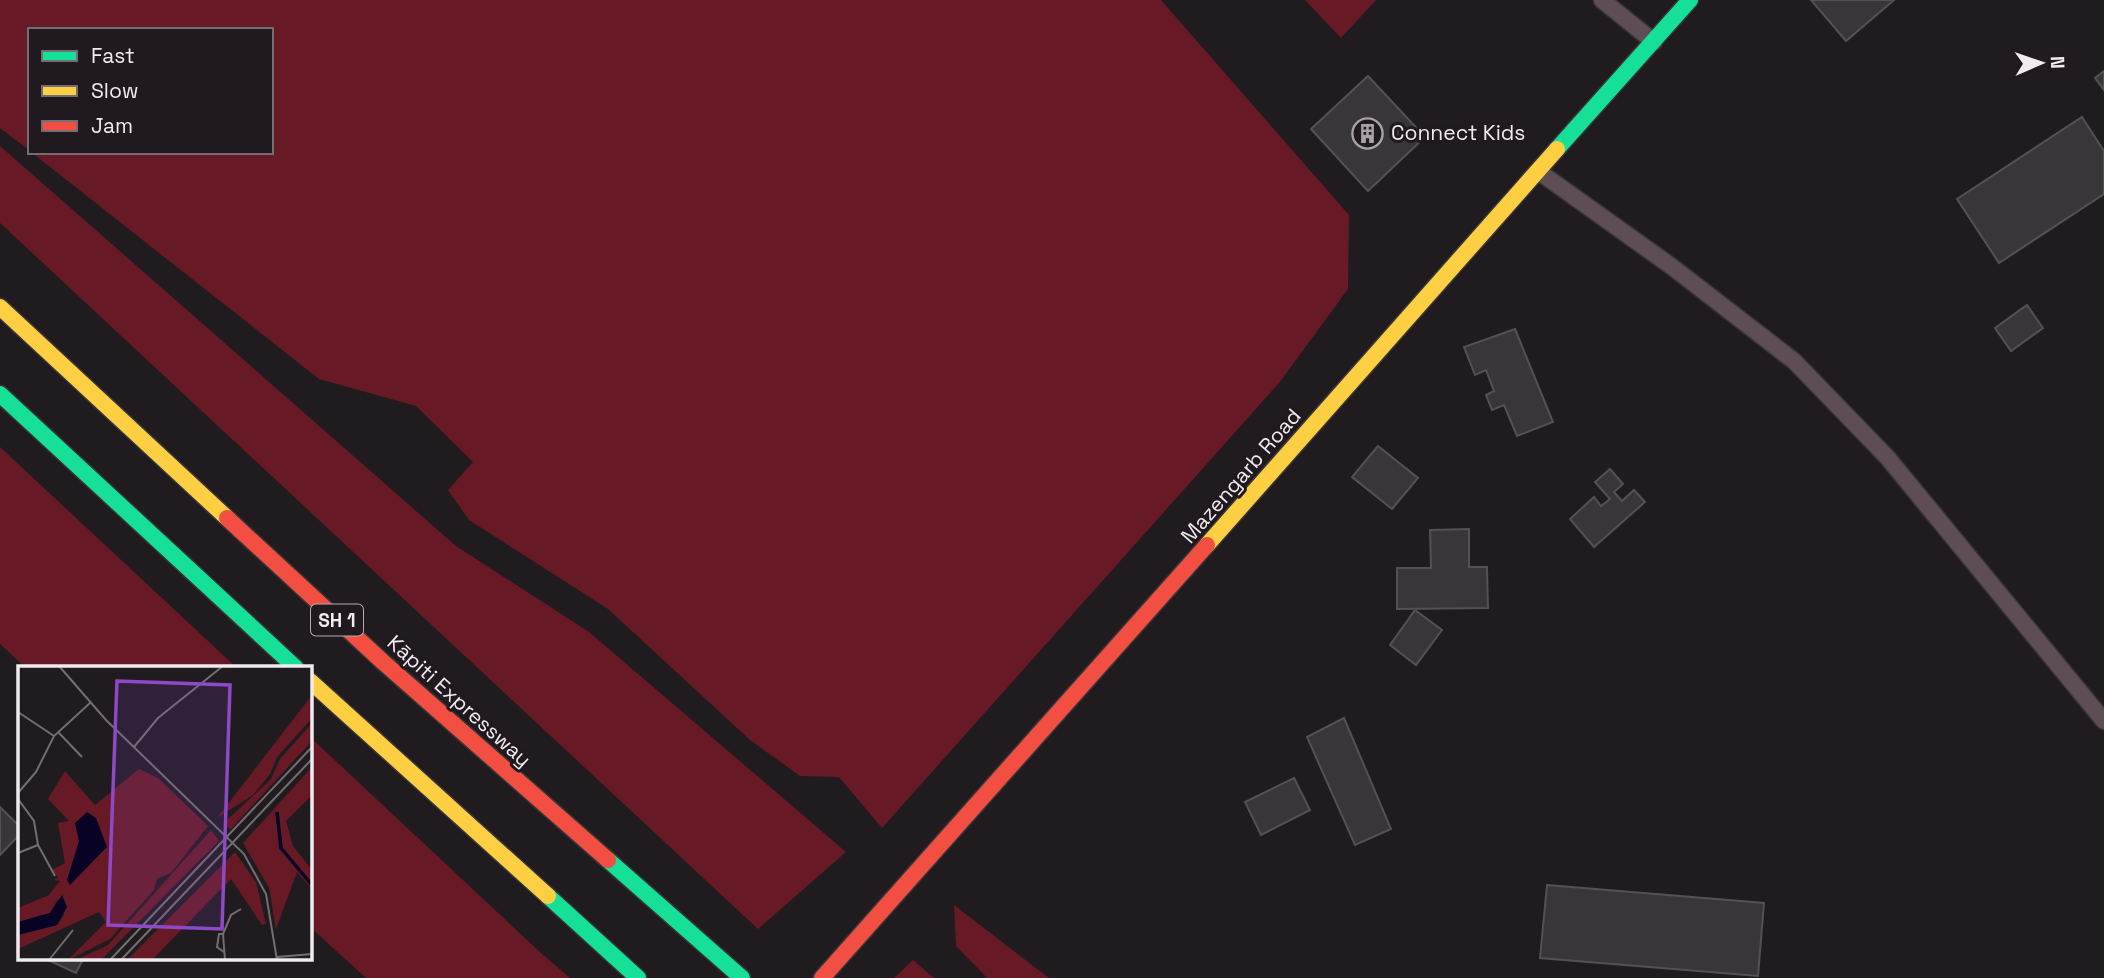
<svg xmlns="http://www.w3.org/2000/svg" width="2104" height="978" font-family="'Space Grotesk',sans-serif">
  <style>
    .green { fill: #671a25 }
    .building { fill: #39363a; stroke: #545155; stroke-width: 2 }
    .lines { fill: none; stroke-linecap: round; stroke-linejoin: round }
    .lane-casing { stroke: #373537; stroke-width: 19 }
    .fast-casing { stroke: #373537; stroke-width: 19 }
    .slow-casing { stroke: #373537; stroke-width: 19 }
    .jam-casing { stroke: #373537; stroke-width: 19 }
    .lane { stroke: #5f4d55; stroke-width: 16 }
    .fast { stroke: #16e098; stroke-width: 16 }
    .slow { stroke: #ffcf43; stroke-width: 16 }
    .jam { stroke: #f24e42; stroke-width: 16 }
    .labels { text-anchor: middle; stroke-width: 6; stroke-linejoin: round; paint-order: stroke }
    .shield { fill: #211920; stroke: #b2acb1; stroke-width: 2 }
    .shield-label { font-size: 19px; font-weight: bold; fill: #f0ebef }
    .poi-label { font-size: 21px; fill: #f0ebef; stroke: #211920; text-anchor: start }
    .street-label { font-size: 21px; fill: #f0ebef; stroke: #211920 }
    .inset-river { fill: none; stroke: #080324; stroke-width: 3.5 }
    .inset-road { fill: none; stroke: #736e72; stroke-width: 2 }
    .view { fill: #8d49c6; fill-opacity: 0.15; stroke: #8d49c6; stroke-width: 3.5 }
    .inset-edge { fill: none; stroke: #f0ebef; stroke-width: 3.5 }
  </style>
  <rect width="100%" height="100%" fill="#1f1b1f"/>
  <path class="green" d="M0,0h1161l188,215 -1,74 -69,94 -397,445 -43,-51 -39,-1 -50,-36 -142,-131 -139,-89 -21,-30 25,-28 -57,-56 -97,-27 -288,-227h240v-122h-241v121l-30,-23z
    M1305,0h71l-35,38z
    M0,146l456,400 133,86 257,220 -88,77 -758,-706z
    M0,447l237,221h-211l-26,-24z
    M310,737l231,216 29,25h-204l-56,-51z
    M954,905l95,73h-62l-31,-32z
    M913,960l21,18h-40z"/>
  <path class="building" d="M1811,0h83l-48,41z
    M2104,71v19l-9,-12z
    M1368,76l57,61 -57,54 -57,-62z
    M2082,117l22,34v43l-105,69 -42,-64z
    M2027,305l16,23 -32,23 -16,-23z
    M1515,329l38,93 -36,14 -13,-31 -12,5 -6,-15 8,-4 -8,-21 -11,5 -11,-28z
    M1378,446l40,32 -26,31 -40,-32z
    M1610,469l13,15 -9,8 8,9 12,-11 11,12 -51,45 -24,-28 24,-22 7,9 9,-7 -15,-17z
    M1469,529v38h18l1,41 -91,1v-41h34l-1,-38z
    M1415,610l27,20 -26,35 -26,-20z
    M1344,718l47,111 -36,16 -48,-108z
    M1294,778l16,32 -49,25 -16,-33z
    M0,807l19,19v9l-19,20z
    M1547,885l217,18 -6,73 -218,-18z
    M46,959h37l-7,14z"/>
  <g class="lines">
    <defs>
      <path id="lane" d="M1602,0l52,42
        M1538,171l133,95 123,95 93,96 217,264"/>
      <path id="fast" d="M1557,149l133,-149
        M0,394l296,274
        M608,860l134,118
        M548,896l90,82"/>
      <path id="slow" d="M0,307l227,211
        M1207,545l350,-396
        M310,681l238,215"/>
      <path id="jam" d="M227,518l156,144 225,198
        M822,978l385,-433"/>
    </defs>
    <use href="#lane" class="lane-casing"/>
    <use href="#fast" class="fast-casing"/>
    <use href="#slow" class="slow-casing"/>
    <use href="#jam" class="jam-casing"/>
    <use href="#lane" class="lane"/>
    <use href="#fast" class="fast"/>
    <use href="#slow" class="slow"/>
    <use href="#jam" class="jam"/>
  </g>
  <defs>
    <symbol id="building-ring" viewBox="-11 -11 22 22"><circle r="9.5" fill="#211920" stroke="#a7a2a6" stroke-width="1.5"/><path d="M-4-6H4V6H1V3H-1V6H-4ZM-2.5-4.3h1.7v1.8h-1.7ZM.8-4.3h1.7v1.8H.8ZM-2.5-1h1.7V.8h-1.7ZM.8-1h1.7V.8H.8Z" fill="#a7a2a6"/></symbol>
  </defs>
  <g fill-rule="evenodd">
    <use href="#building-ring" x="1350" y="116" width="35" height="35"/>
  </g>
  <g class="labels">
    <rect class="shield" x="311" y="604.5" width="52" height="31" rx="5"/>
    <g class="shield-label">
      <text x="337" y="627">SH 1</text>
    </g>
    <g class="poi-label">
      <text x="1391" y="140">Connect Kids</text>
    </g>
    <g class="street-label">
      <text transform="translate(1241 476) rotate(-49)" y="7">Mazengarb Road</text>
      <text transform="translate(459 701) rotate(42)" y="7">Kāpiti Expressway</text>
    </g>
  </g>
  <g transform="translate(18 666)">
    <rect width="294" height="294" fill="#1f1b1f"/>
    <path d="M294,29v23l-35,39 -7,17 -17,21 -36,23zM294,57v18l-82,89 -6,-7 47,-44 9,-20zM294,101v28l-26,26 7,25 19,24v19l-15,-17 -21,57 -7,-41 -26,-45zM121,103l19,9 50,48 -37,47 -14,6 -3,11 -44,49 -42,21 38,-38 -7,-10 -81,37v-14l39,-10 7,-10 -6,-16 -8,14 -32,9v-14l31,-13 11,-14 -6,-1 4,-3 -6,-7 13,-7 -7,-40 11,-2 -21,-22 17,-28 30,34zM193,164l8,11 -118,119h-25l32,-15zM217,186l21,30 10,42 -4,1 -31,-46 -79,81h-25z" fill="#671a25"/>
    <path d="M69,146l9,6 11,29 -37,38 -3,-5 12,-39 -4,-18zM44,229l5,12 -10,18 -39,10v-13l32,-9z" fill="#080324"/>
    <path class="inset-river" d="M259,146l4,36 31,37"/>
    <path class="inset-road" d="M41,0l47,54 138,134 22,40 11,66M0,46l36,24M41,67l23,24M116,81l24,-29 65,-52M0,127l18,-21 18,-36 36,-33M0,133l16,22 4,24 17,31M0,187l20,-8M205,268l8,-19 10,-6M206,286l-7,-5 2,-13h4l2,26M259,291l35,-3M31,294l24,-30M92,294l202,-213M103,294l191,-201"/>
    <path class="view" d="M99,15l113,4 -8,244 -114,-4z"/>
    <rect width="294" height="294" class="inset-edge"/>
  </g>
  <rect x="28" y="28" width="245" height="126" fill="#211920" stroke="#746d73" stroke-width="2"/>
  <rect x="42" y="51" width="35" height="10" fill="#16e098" stroke="#746d73" stroke-width="2"/>
  <text x="91" y="63" font-size="21" fill="#f0ebef">Fast</text>
  <rect x="42" y="86" width="35" height="10" fill="#ffcf43" stroke="#746d73" stroke-width="2"/>
  <text x="91" y="98" font-size="21" fill="#f0ebef">Slow</text>
  <rect x="42" y="121" width="35" height="10" fill="#f24e42" stroke="#746d73" stroke-width="2"/>
  <text x="91" y="133" font-size="21" fill="#f0ebef">Jam</text>
  <g transform="translate(2041 63) rotate(88)" stroke="#211920" stroke-width="5" paint-order="stroke">
  <path d="M0-5L12 26L0 18L-12 26Z" fill="#f0ebef"/>
  <text y="-10" font-size="19" font-weight="bold" text-anchor="middle" fill="#f0ebef">N</text>
  </g>
</svg>
